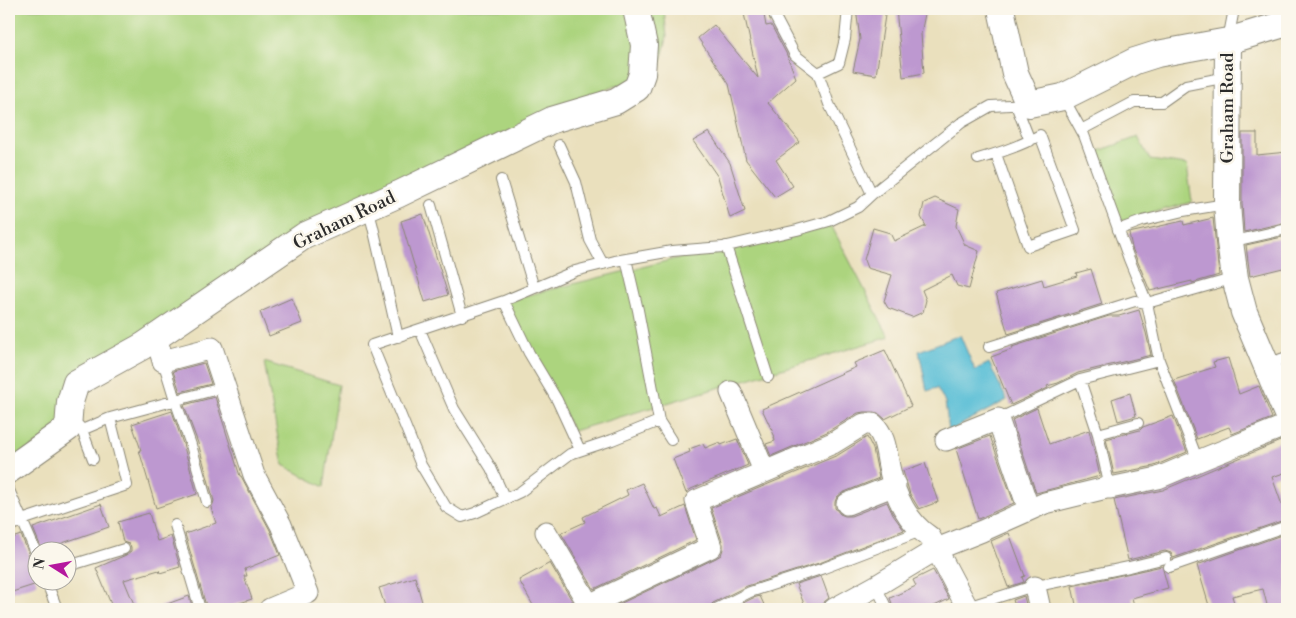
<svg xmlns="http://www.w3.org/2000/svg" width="1296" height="618" font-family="'Libre Bodoni',serif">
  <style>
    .green { fill: #acd47e; stroke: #6c8054 }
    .water { fill: #58bed6; stroke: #427480 }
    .building { fill: #bd98d0 }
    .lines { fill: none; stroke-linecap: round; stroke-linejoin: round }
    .service-casing { stroke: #8a8674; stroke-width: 12 }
    .minor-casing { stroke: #8a8674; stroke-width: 23 }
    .tertiary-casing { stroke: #8a8674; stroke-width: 28 }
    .service { stroke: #fff; stroke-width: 10 }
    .minor { stroke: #fff; stroke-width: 21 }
    .tertiary { stroke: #fff; stroke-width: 26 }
    .labels { text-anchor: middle; stroke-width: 5; stroke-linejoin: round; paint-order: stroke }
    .street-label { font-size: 18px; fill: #2b2b2b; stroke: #fbf7ec }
  </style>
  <rect width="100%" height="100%" fill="#fbf7ec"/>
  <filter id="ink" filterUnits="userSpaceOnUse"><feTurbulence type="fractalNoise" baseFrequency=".02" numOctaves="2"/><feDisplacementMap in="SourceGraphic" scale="10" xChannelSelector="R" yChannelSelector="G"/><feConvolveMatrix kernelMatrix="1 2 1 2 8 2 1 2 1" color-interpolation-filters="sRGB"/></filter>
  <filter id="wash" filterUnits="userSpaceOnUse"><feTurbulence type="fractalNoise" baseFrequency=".0096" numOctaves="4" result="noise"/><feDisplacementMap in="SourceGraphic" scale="20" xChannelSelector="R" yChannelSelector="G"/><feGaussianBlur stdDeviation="1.12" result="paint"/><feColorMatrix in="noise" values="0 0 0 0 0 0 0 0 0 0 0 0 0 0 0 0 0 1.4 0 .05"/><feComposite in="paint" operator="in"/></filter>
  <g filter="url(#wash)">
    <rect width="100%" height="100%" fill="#eae0bd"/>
    <path class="green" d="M9,9h655l3,28 -8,33 -20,11 -27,6 -217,104 -324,187 -6,47 -56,37z
      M1138,137l12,23 37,5 5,37 -73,20 -23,-70z
      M829,221l60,116 -316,94 -69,-130z
      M264,362l75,23 -15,102 -41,-22z"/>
    <path class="water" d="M960,335l15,35 14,-7 18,37 -58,31 -4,-29 -8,-14 -10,3 -8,-40z"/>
    <g id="blocks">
      <path class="building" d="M743,9h20l3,17 5,-1 15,28 10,25 -28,25 32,39 -24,18 17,26 -18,11 -29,-37 -17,-76 -31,-46 16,-13 44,53z
        M856,9h30l-10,66 -23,-4 7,-32z
        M896,9h30l-5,25 3,39 -21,4z
        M709,132l21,31 15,48 -15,7 -12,-41 -25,-36z
        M1242,133h15v22l30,-3v70l-43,10 -2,-29z
        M935,198l24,11 -3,17 9,19 14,6 -10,38 -12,-3 -5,-11 -30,15 4,10 -3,12 -11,5 -24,-9 -4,-7 8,-26 -25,-7 -3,-8 9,-32 17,5 4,8 32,-15 -5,-9 3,-14z
        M423,214l25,81 -23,7 -24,-81z
        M1213,218l6,57 -27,8v-2l-42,10 -18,-43 -3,-15 54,-12 1,4z
        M1287,236v31l-37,9 -4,-31z
        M1091,269l11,35 -94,30 -12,-41 46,-14 2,7 33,-10 -1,-3z
        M292,298l10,25 -33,13 -9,-24z
        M1139,310l7,23 5,22 -73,18 -20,10 -11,3 1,2 -37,17 -20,-48 22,-8 -1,-2 97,-31h10z
        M885,350l26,56 -26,13 -7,-6 -5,-1h-9l-6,1 -31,19 -56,24 -5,-12 9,-3 -1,-4h1l-13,-28 94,-42 -2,-4z
        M1228,358l11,36 20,-8 13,32 -40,16 -3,-7 -32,12 -23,-59 41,-13 -2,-5z
        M204,363l7,21 -31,8 -7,-21z
        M1130,393l6,23 -18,5 -6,-22z
        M215,397l25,79h1l29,54 10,25 -35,14 2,7h-3l8,23 -30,10h-15l-22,-75 31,-11 -5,-15 2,-4 1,-3 -16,-58 -14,-38z
        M1037,408l12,36 40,-14 11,46 -64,17 -24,-73z
        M172,411l12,36 13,47 -41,14 -17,-58h2l-9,-26z
        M1173,416l14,36 -33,14 -40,8 -8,-35 34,-9 3,-3z
        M990,436l24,67 -36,16 -22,-70z
        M867,437l6,12 6,29 -37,15 -5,4 -2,5v6l5,6 5,2h6l36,-14 6,13 11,15 -82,32 -75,24 -34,17 -3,3 -1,3h-100l107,-51 5,-3 2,-6v-5l-12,-36 127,-53z
        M737,439l11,26 -57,24 -5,4 -13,-34 17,-7 -1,-3 14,-5 2,4 15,-6 1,3z
        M1285,439l2,6v27l-15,5 15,42 -114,39 -2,-5 -6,-2 -37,9 -14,-60 49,-10z
        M925,463l13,39 -19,7 -9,-15 -7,-23z
        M642,483l12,26 3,-1 4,9 24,-11 11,34 -102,49 -33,-56 24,-11 -2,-5 45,-22 -2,-5z
        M101,504l8,23 -67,23 -9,-22z
        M149,513l8,28 14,-5 9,31 -20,6 -1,-3 -35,10 12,29h-23l-17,-41 30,-13 5,-4v-4l-2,-3 -6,-2 -5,-20z
        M1009,533l16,43 -3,1 2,5 -16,5 -17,-46z
        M1287,533v76h-19l-5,-20 -31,7 4,13h-26l-13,-44z
        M21,535l8,19 -1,1 9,29 -28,9v-54z
        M550,563l27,46h-42l-16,-29z
        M1162,566l6,22 -36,10 3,11h-58l-5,-23z
        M933,570l16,29 -21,10h-34l-4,-11 26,-12 -3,-6z
        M821,576l8,22 -5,4 -2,7h-16l-10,-25z
        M415,577l9,32h-38l-7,-21z
        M189,596l4,13h-34v-2z
        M760,596l6,13h-35l22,-11z
        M1024,596l3,13h-11l-3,-9z"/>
    </g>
  </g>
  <g filter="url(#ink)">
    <use href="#blocks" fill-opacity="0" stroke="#8a8674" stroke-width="1"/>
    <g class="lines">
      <defs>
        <path id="service" d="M774,9l1,8 20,38 23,18 11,31 43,90
          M1228,40l6,-31
          M818,73l21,-10 6,-24 3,-30
          M1063,97l21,38 45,124 18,44 12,57 39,101
          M1016,105l14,36
          M1081,130l53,-28h28l24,-17 41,-8
          M559,145l17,37 14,58 13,24
          M978,159c21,-6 43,-13 62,-24l35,95 -47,16 -32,-92
          M501,180l33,108
          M431,205l31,111
          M368,208l5,19 25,110
          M1118,230l24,-9 41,-10 43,-7
          M1230,242l57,-13
          M726,246l42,131
          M626,259l12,51 21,111 12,19
          M504,301l25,52 28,47 23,50
          M420,330l34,79 37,59 14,31
          M989,347l146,-46 12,2 88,-25
          M163,361l12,39 16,45 16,57
          M1267,364l20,-7
          M1080,380l18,54 40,-11
          M998,419l82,-39 79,-20
          M659,421l-47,19 -42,14 -50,38 -45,21 -13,4 -16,-10 -25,-42 -49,-120 132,-44 71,-30 40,-10 57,-10 51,-4 74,-17 32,-9 29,-14 14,-13 89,-71 30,-17 36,-2
          M79,426l3,4 11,29
          M82,430l28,-12 115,-31
          M1098,434l12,54
          M9,490l29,67
          M175,525l25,84
          M9,527l13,-7 105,-35 -17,-67
          M68,566l56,-17
          M1169,567l118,-41
          M46,580l11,29
          M876,586l11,23
          M967,607l60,-19 102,-21 37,-9
          M716,609l34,-17 74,-24 97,-37"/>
        <path id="minor" d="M156,337l7,24 49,-13 42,127 27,50 27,68 -38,16
          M731,392l33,79
          M946,440l52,-21 31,91
          M847,504l48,-19
          M546,532l43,73 2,4
          M1035,587l5,22
          M589,605l122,-58 -15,-46 137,-58 31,-19h9c14,13 13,31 17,47 5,25 18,52 40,66l38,72
          M834,609l42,-23 61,-37 45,-18 63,-28 61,-15h4l48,-10 40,-17 89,-36"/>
        <path id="tertiary" d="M1001,9l14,64 14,31 34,-7 72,-36 22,-7 71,-13 59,-18
          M1228,41l-1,163 3,38 5,36 9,34 43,102
          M9,470l59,-42 2,-26 6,-19 67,-37 161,-110 95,-42 153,-74 64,-19 21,-13 5,-14 2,-29 -8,-36"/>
      </defs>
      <use href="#service" class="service-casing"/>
      <use href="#minor" class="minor-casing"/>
      <use href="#tertiary" class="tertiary-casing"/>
      <use href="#service" class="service"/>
      <use href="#minor" class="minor"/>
      <use href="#tertiary" class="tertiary"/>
    </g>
  </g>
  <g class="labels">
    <g class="street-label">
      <text transform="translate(1227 108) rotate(-90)" y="6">Graham Road</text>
      <text transform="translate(344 220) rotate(-26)" y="6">Graham Road</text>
    </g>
  </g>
  <rect width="1296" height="618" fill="none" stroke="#fbf7ec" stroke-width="30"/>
  <g transform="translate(52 566) rotate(281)"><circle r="24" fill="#fbf7ec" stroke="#a8a59f"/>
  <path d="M0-4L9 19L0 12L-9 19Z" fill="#b5179e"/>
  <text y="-8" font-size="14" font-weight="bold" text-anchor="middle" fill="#2b2b2b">N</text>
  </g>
</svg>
